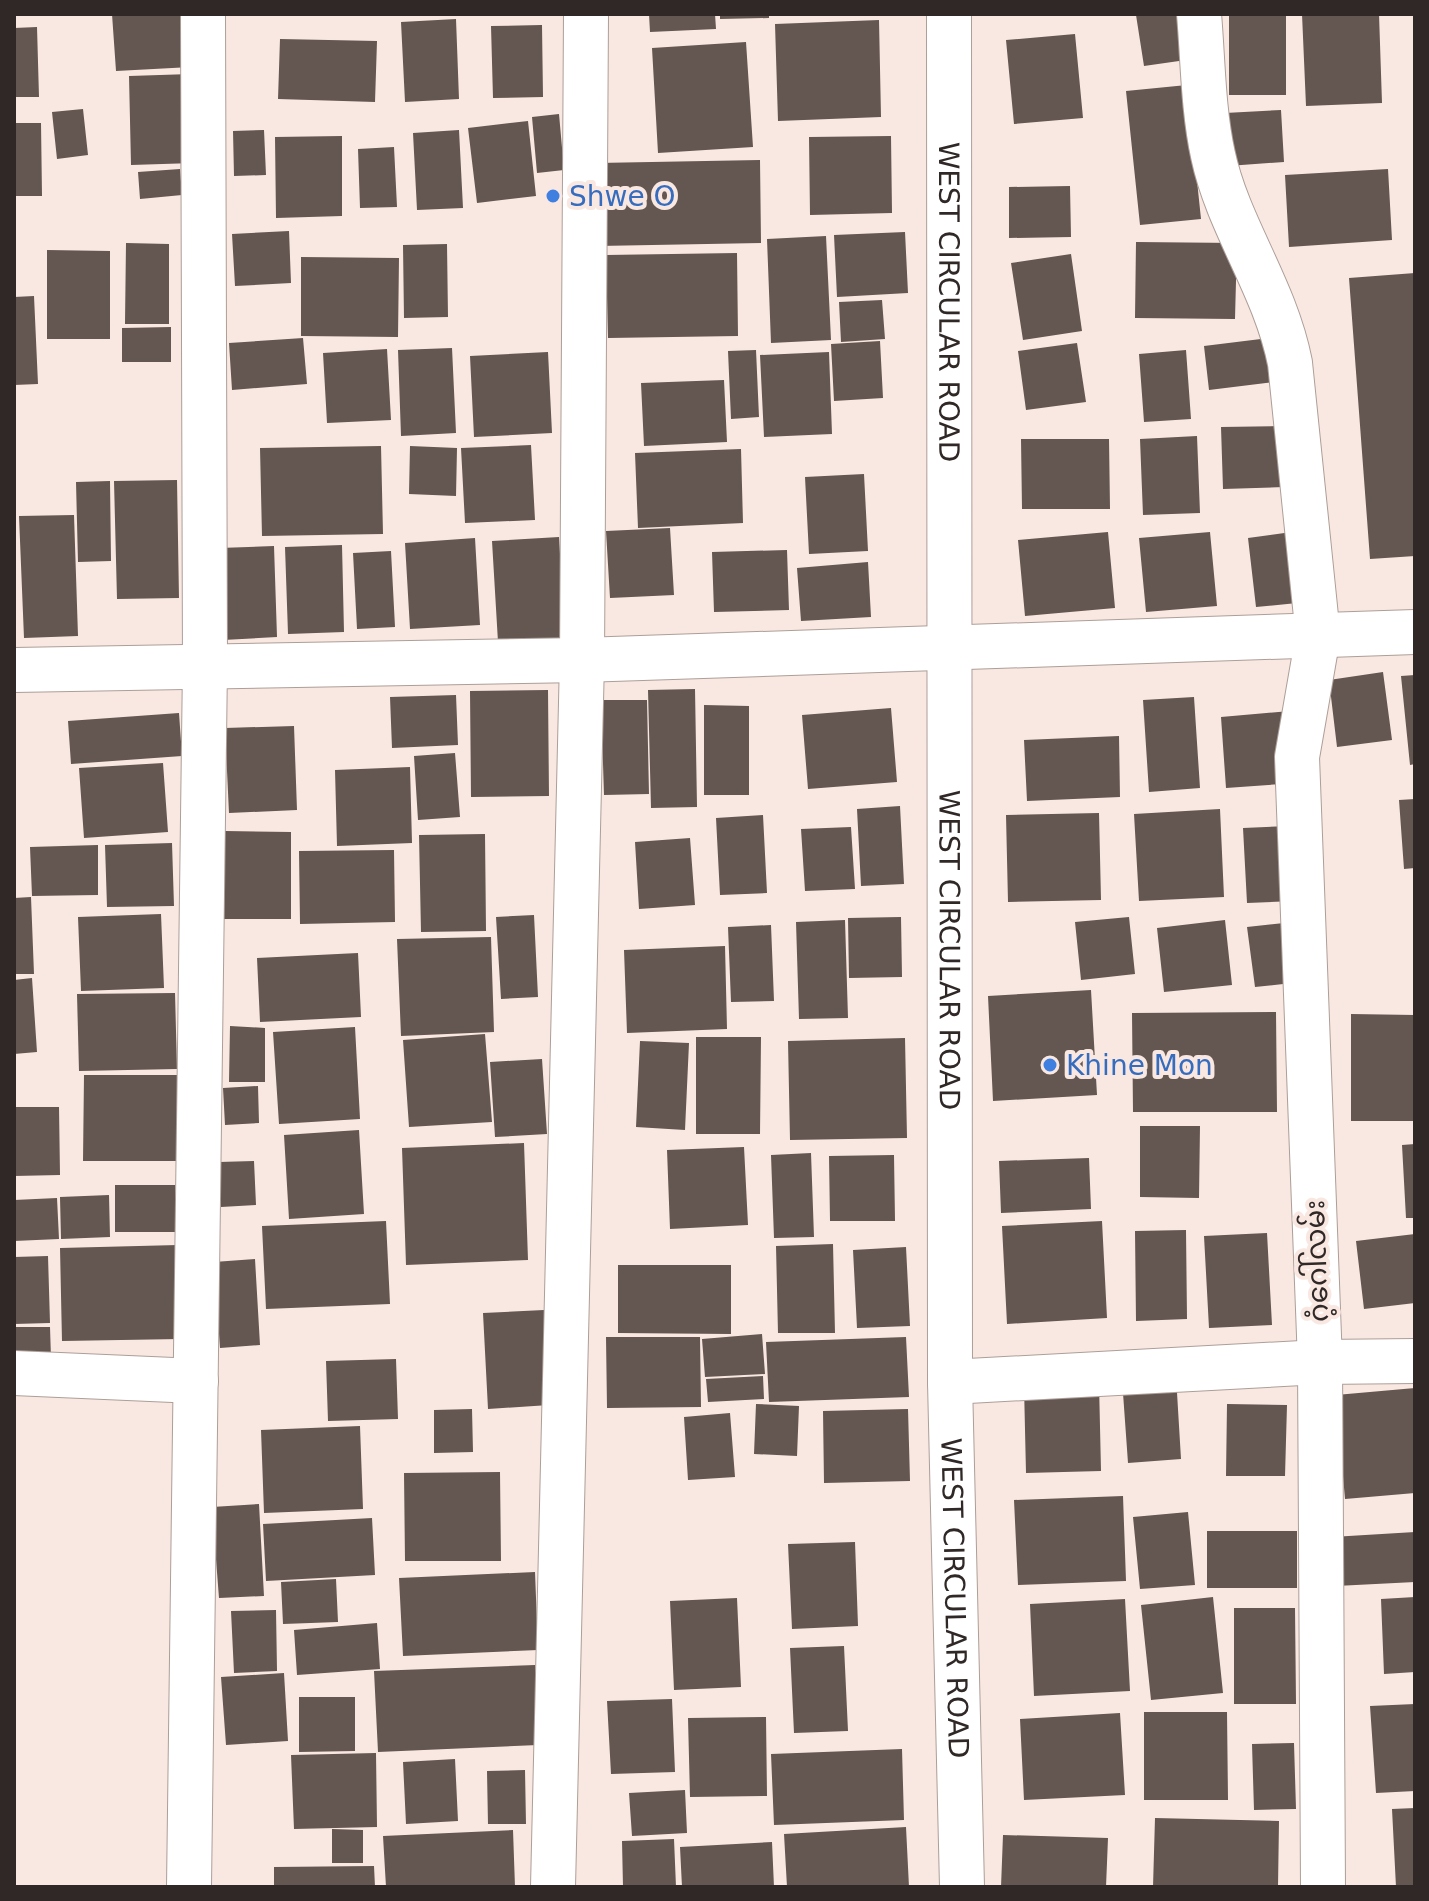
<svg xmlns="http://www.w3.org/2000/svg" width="1429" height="1901" font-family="'DejaVu Sans','Noto Sans Myanmar',sans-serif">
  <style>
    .building { fill: #645650 }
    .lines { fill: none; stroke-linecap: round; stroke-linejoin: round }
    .minor-casing { stroke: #ad9e98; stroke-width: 46 }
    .minor { stroke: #fff; stroke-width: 44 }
    .shop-dot { fill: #3f7fe0; stroke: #f9e8e2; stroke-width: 3 }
    .labels { text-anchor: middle; stroke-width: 8; stroke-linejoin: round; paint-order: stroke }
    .shop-label { font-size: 28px; fill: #366cbe; stroke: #f9e8e2; text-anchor: start }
    .street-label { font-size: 28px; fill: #2f2826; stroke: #f9e8e2 }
  </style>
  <rect width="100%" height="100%" fill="#f9e8e2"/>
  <path class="building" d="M112,14h75l4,53 -75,4z
    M649,14h66l1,15 -66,3z
    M720,14h49v4l-49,1z
    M1186,14l7,45 -49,7 -8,-51z
    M1229,14h57v81h-57z
    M1302,14h77l3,89 -76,3z
    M456,19l3,80 -54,3 -4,-80z
    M879,20l2,97 -103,4 -3,-97z
    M542,25l1,72 -50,1 -2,-72z
    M37,27l2,70h-25v-69z
    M1075,34l8,84 -69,6 -8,-84z
    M280,39l97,2 -2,61 -97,-3z
    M746,42l7,105 -95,6 -6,-105z
    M191,74l3,89 -63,2 -2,-89z
    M1187,85l14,134 -61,6 -14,-134z
    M83,109l5,46 -31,4 -5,-47z
    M1281,110l3,52 -56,4 -3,-53z
    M559,114l5,56 -27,3 -5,-56z
    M528,121l8,75 -59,7 -9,-75z
    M14,123h27l1,73h-28z
    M264,130l2,45 -32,1 -1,-45z
    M459,130l4,78 -46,2 -4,-77z
    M342,136v80l-66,2 -1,-81z
    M891,136l1,77 -82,2 -1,-78z
    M394,147l3,60 -37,1 -2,-59z
    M760,160l1,83 -163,3 -1,-83z
    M180,169l2,26 -42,4 -2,-27z
    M1388,169l4,71 -103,7 -4,-72z
    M1070,186l1,51 -62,1v-51z
    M289,231l2,52 -56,3 -3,-52z
    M905,232l3,61 -71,4 -3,-62z
    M826,236l5,104 -60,3 -4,-104z
    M1136,242l101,1 -2,76 -100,-1z
    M126,243l43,1v80h-44z
    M447,244l1,73 -44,1 -1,-73z
    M47,250l63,1v88h-63z
    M737,253l1,83 -130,2 -2,-83z
    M1071,254l11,77 -59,9 -12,-77z
    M301,257l98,1 -1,79 -97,-1z
    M1415,273v283l-45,3 -21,-281z
    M34,296l4,88 -24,1v-88z
    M882,300l3,39 -44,3 -2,-40z
    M171,327v35h-49v-34z
    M303,338l4,46 -75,6 -3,-47z
    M1269,338l6,44 -66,8 -5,-44z
    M880,341l3,57 -49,3 -3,-57z
    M1077,343l9,59 -60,8 -8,-59z
    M452,348l4,85 -55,3 -3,-86z
    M387,349l4,71 -64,3 -4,-70z
    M756,350l3,67 -28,2 -3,-68z
    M1186,350l5,69 -47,3 -5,-68z
    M548,352l4,81 -78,4 -4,-81z
    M829,352l3,82 -68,3 -4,-82z
    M724,380l3,62 -83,4 -3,-63z
    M1281,426l3,61 -61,2 -2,-62z
    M1197,436l3,77 -57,2 -3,-76z
    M1021,439h88l1,70h-88z
    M531,445l4,75 -70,3 -4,-75z
    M381,446l2,88 -121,2 -2,-88z
    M410,446l47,2 -1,48 -47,-2z
    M741,449l2,74 -105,5 -3,-75z
    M864,474l4,77 -59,3 -4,-77z
    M177,480l2,118 -62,1 -3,-118z
    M110,481l1,80 -33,1 -2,-80z
    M74,515l4,121 -54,2 -5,-122z
    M670,528l4,67 -64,3 -4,-67z
    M1299,531l8,71 -51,5 -8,-69z
    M1108,532l7,76 -90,8 -7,-76z
    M1210,532l7,74 -71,6 -7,-74z
    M559,537l6,101 -67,4 -6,-101z
    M475,538l5,87 -70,4 -5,-86z
    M342,545l2,87 -56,2 -3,-87z
    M274,546l3,91 -54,3 -4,-92z
    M787,550l2,60 -75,2 -2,-60z
    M391,551l4,76 -38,2 -4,-76z
    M868,562l3,55 -70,4 -4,-53z
    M1383,672l9,68 -55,7 -8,-67z
    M1415,675v89l-5,1 -9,-89z
    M695,689l2,118 -46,1 -3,-118z
    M548,690l1,106 -78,1 -1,-106z
    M456,695l2,50 -66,3 -2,-51z
    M1194,697l6,91 -51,4 -6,-92z
    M601,700h46l2,94 -45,1z
    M704,705l45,1v89h-45z
    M891,708l6,74 -89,7 -6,-74z
    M1290,711l6,72 -70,5 -5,-71z
    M179,713l3,43 -111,8 -3,-43z
    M294,726l3,84 -68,3 -4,-85z
    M1119,736l1,61 -93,4 -3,-61z
    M455,753l5,64 -42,3 -4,-64z
    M163,763l5,69 -84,6 -5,-70z
    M410,767l2,76 -75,3 -2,-76z
    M1415,799v69l-11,1 -5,-69z
    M900,806l4,78 -43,2 -4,-77z
    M1220,809l4,88 -85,4 -5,-87z
    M1099,813l2,87 -93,2 -2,-87z
    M763,815l4,78 -47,2 -4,-77z
    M1290,826l4,75 -47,2 -4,-75z
    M851,827l4,62 -50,2 -4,-62z
    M225,831l66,1v87h-67z
    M485,834l1,97 -65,1 -2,-97z
    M690,838l5,67 -56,4 -4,-67z
    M172,843l2,63 -67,1 -2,-62z
    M98,845v50l-66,1 -2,-49z
    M394,850l1,72 -95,2 -1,-73z
    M31,897l3,77h-20v-76z
    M161,914l3,74 -83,3 -3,-74z
    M534,915l4,82 -37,2 -5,-82z
    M901,917l1,60 -53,1 -1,-60z
    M1129,917l6,57 -54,6 -6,-58z
    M845,920l3,98 -49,1 -3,-97z
    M1225,920l7,65 -68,7 -7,-64z
    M1284,923l8,60 -37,4 -8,-60z
    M771,925l3,76 -43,1 -3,-75z
    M491,937l3,95 -93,4 -4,-97z
    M725,946l2,83 -100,4 -3,-83z
    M358,953l3,64 -101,5 -3,-64z
    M32,978l5,74 -23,2v-74z
    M1091,990l6,105 -104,6 -5,-105z
    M175,993l2,76 -98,2 -2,-77z
    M1276,1012l1,100h-144l-1,-99z
    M1351,1014l64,1v106h-64z
    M230,1026l35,2v54h-36z
    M355,1027l5,92 -81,5 -6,-92z
    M485,1034l7,88 -83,5 -6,-87z
    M696,1037h65l-1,97h-64z
    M905,1038l2,100 -117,2 -2,-99z
    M640,1041l49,2 -4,87 -49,-3z
    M542,1059l5,75 -52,3 -5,-75z
    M84,1075h102v86h-103z
    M258,1086l1,37 -34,2 -2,-37z
    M14,1107h45l1,68 -46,1z
    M1140,1126h60l-1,72 -59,-1z
    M359,1130l5,84 -75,5 -5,-84z
    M524,1143l4,117 -122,5 -4,-117z
    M1415,1144v74h-9l-4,-73z
    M744,1147l4,78 -78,4 -3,-79z
    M811,1153l3,84 -40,1 -3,-83z
    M894,1155l1,66h-65l-1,-65z
    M1089,1158l2,51 -90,4 -2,-52z
    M254,1161l2,44 -35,2 -2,-45z
    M115,1185h60v47h-60z
    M109,1195l1,42 -49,2 -1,-42z
    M57,1198l2,41 -45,2v-41z
    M386,1221l4,83 -124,5 -4,-83z
    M1102,1221l5,97 -100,6 -5,-98z
    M1186,1230l1,89 -51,2 -1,-90z
    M1267,1233l5,92 -63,3 -5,-92z
    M1415,1234v69l-51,6 -8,-68z
    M833,1244l2,89h-57l-2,-87z
    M178,1245l2,94 -118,2 -2,-93z
    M906,1247l4,79 -53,2 -4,-78z
    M48,1256l2,67 -36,1v-67z
    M255,1259l5,86 -40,3 -6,-86z
    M618,1265h113v69l-113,-1z
    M544,1310l5,95 -61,4 -5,-96z
    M14,1327h36l1,31 -37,1z
    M762,1334l3,40 -60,3 -3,-38z
    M606,1337h94l1,70 -94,1z
    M906,1337l3,60 -140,5 -3,-60z
    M396,1359l2,60 -70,2 -2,-60z
    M763,1376l1,23 -56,3 -2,-23z
    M1176,1376l5,83 -53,4 -6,-84z
    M1099,1383l2,88 -75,2 -2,-87z
    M1415,1388v105l-70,6 -9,-104z
    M756,1404l43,2 -2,50 -43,-2z
    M1227,1404l60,1 -2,71h-59z
    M472,1409l1,43 -39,1v-43z
    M908,1409l2,72 -86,2 -1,-72z
    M730,1413l5,64 -47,3 -4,-63z
    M360,1426l3,83 -99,4 -3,-83z
    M500,1472l1,89h-96l-1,-88z
    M1123,1496l3,85 -108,4 -4,-85z
    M259,1504l5,92 -45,2 -7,-91z
    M1188,1512l7,73 -55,4 -7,-72z
    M372,1518l3,57 -109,6 -3,-57z
    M1207,1531h90v57h-90z
    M1415,1532v50l-79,4 -4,-49z
    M855,1542l3,84 -66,3 -4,-85z
    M535,1572l3,78 -135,6 -4,-78z
    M336,1579l2,43 -55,2 -2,-42z
    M1213,1597l10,96 -72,7 -10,-95z
    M1415,1597v75l-31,2 -3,-75z
    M737,1598l4,89 -67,3 -4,-89z
    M1125,1599l5,92 -96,5 -4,-92z
    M1234,1608h61l1,96h-62z
    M276,1610l1,61 -43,2 -3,-62z
    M377,1623l3,46 -83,6 -3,-45z
    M844,1646l4,85 -54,2 -4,-85z
    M535,1665l3,80 -160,7 -4,-81z
    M284,1673l4,68 -62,4 -5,-68z
    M299,1697h56v54l-56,1z
    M672,1699l3,73 -64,2 -4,-73z
    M1415,1704v87l-39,2 -6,-87z
    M1144,1712h83l1,88h-84z
    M1120,1713l5,82 -101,5 -4,-81z
    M766,1717l1,79 -77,1 -2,-79z
    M1294,1743l2,66 -42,1 -2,-66z
    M902,1749l2,71 -130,5 -3,-71z
    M376,1753l1,74 -83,2 -3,-74z
    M455,1759l3,62 -52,3 -3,-62z
    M525,1770l1,54h-38l-1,-53z
    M685,1790l2,43 -55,3 -3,-43z
    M1415,1808v79h-19l-4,-78z
    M1155,1818l124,3 -1,66h-125z
    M906,1827l3,60h-122l-3,-53z
    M332,1829l31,1v33h-31z
    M513,1830l2,57h-129l-3,-51z
    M1003,1835l105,3 -2,49h-105z
    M674,1839l2,48h-53l-1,-46z
    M772,1842l2,45h-92l-2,-40z
    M374,1866l1,21h-101v-20z"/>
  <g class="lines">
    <defs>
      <g id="minor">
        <path id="s1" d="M949,14l1,1368 12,505"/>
        <path d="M1199,14c4,46 4,96 14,141 15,71 62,132 77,208l28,273 -21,121 23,605 3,525"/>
        <path d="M14,670l568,-10 833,-28"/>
        <path d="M14,1373l182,8"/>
        <path d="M950,1382l370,-20 95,-1"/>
        <path d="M189,1887l16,-1222 -2,-651"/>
        <path d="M553,1887l29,-1227 4,-646"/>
      </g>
    </defs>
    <use href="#minor" class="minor-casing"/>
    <use href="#minor" class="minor"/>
  </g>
  <g class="shop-dot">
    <circle cx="553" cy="196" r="8"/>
    <circle cx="1050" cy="1065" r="8"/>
  </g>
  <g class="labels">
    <g class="shop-label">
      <text x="569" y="206">Shwe O</text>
      <text x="1066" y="1075">Khine Mon</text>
    </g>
    <g class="street-label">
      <text dy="10" stroke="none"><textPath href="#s1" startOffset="288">WEST CIRCULAR ROAD</textPath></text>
      <text dy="10" stroke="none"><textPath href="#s1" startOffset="936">WEST CIRCULAR ROAD</textPath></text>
      <text transform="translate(1316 1261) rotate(-92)" y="10">ဂံ့ဂေါ်လမ်း</text>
      <text dy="10" stroke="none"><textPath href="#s1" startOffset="1584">WEST CIRCULAR ROAD</textPath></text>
    </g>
  </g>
  <rect width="1429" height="1901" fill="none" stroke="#2f2826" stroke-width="32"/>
</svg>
